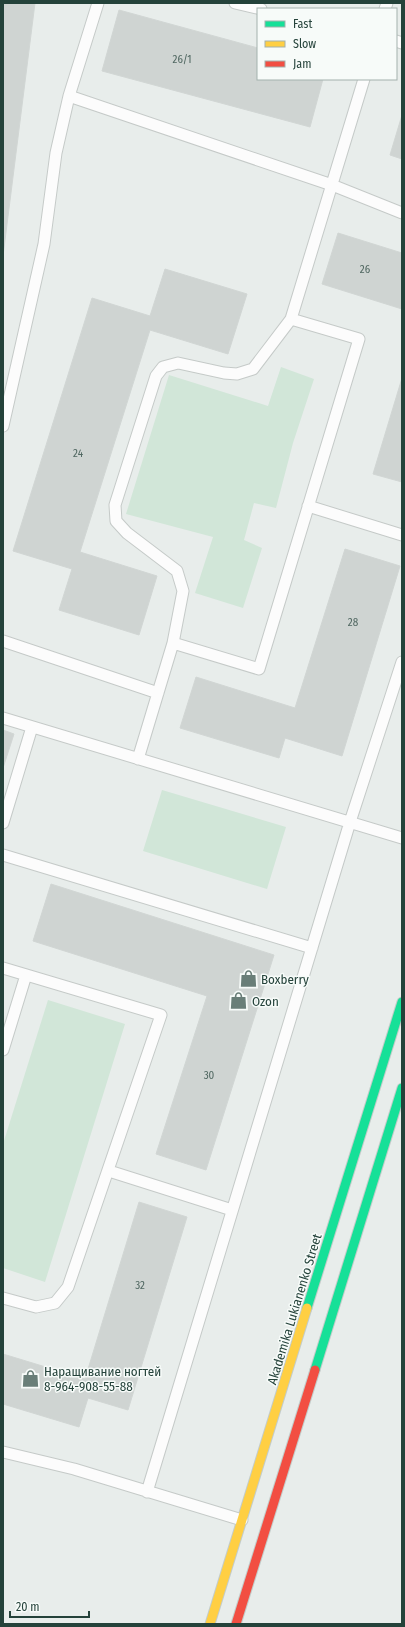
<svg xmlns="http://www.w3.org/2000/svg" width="405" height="1627" font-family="'Fira Sans Condensed',sans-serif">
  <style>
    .green { fill: #d1e6d8 }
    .building { fill: #cfd4d2; stroke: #d1d6d4 }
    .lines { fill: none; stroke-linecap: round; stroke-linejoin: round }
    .lane-casing { stroke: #c5cac8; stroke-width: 13 }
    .fast-casing { stroke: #c3ccc9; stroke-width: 11 }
    .slow-casing { stroke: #c3ccc9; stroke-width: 11 }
    .jam-casing { stroke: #c3ccc9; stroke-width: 11 }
    .lane { stroke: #fcfcfc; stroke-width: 11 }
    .fast { stroke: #16e098; stroke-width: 9 }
    .slow { stroke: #ffcf43; stroke-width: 9 }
    .jam { stroke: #f24e42; stroke-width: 9 }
    .labels { text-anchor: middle; stroke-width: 3; stroke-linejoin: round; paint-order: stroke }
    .number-label { font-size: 11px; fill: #506761 }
    .poi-label { font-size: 13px; fill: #24423a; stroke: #f7fbf9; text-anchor: start }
    .street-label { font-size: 13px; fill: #24423a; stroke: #f7fbf9 }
  </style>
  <rect width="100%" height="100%" fill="#e8edeb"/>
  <path class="green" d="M281,367l33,12 -21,64 -17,65 -22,-5 -10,37 18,8 -19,60 -48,-15 18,-56 -87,-23 43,-139 99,31z
    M162,790l124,37 -19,62 -124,-38z
    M48,1000l77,24 -80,258 -42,-14v-124z"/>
  <path class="building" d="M3,3h32l-32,253z
    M119,10l139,38v31h65l-13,48 -208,-56z
    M402,115v44l-12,-4z
    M338,233l64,20v56l-80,-25z
    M165,269l82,25 -19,60 -78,-24 -70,222 77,24 -18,59 -80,-25 13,-41 -59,-18 79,-253 58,18z
    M402,378v104l-29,-8z
    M345,549l55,17 -58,190 -57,-18 -6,20 -99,-30 16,-51 99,31z
    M3,730l11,4 -11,34z
    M51,884l223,71 -68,215 -50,-16 51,-158 -174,-55z
    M139,1202l48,15 -59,193 -40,-12 -9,29 -76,-23v-50l82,25z"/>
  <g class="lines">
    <defs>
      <path id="lane" d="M98,3l-29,93 263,89 70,28
        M235,3l26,6
        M385,9l2,-6
        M396,41l6,2
        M3,426l41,-182 12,-91 13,-57
        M308,506l94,29
        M3,641l155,52
        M173,643l10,-52 -6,-20 -50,-38 -11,-12 -1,-16 41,-129 7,-9 15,-4 46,10 13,1 16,-5 38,-50 73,-240
        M3,718l399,120
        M138,759l35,-116 86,26 100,-330 -68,-20
        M3,823l29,-96
        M3,855l309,93
        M3,968l158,47 -93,272 -13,16 -19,4 -33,-9
        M3,1050l23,-75
        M109,1171l123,39
        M3,1452l71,17 168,51
        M147,1492l203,-670 52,-160"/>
      <path id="fast" d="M307,1308l95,-306
        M315,1370l87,-282"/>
      <path id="slow" d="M210,1624l97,-316"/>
      <path id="jam" d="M236,1624l79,-254"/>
    </defs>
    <use href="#lane" class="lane-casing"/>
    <use href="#fast" class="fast-casing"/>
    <use href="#slow" class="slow-casing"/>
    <use href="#jam" class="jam-casing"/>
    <use href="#lane" class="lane"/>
    <use href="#fast" class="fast"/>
    <use href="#slow" class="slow"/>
    <use href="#jam" class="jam"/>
  </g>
  <defs>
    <symbol id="shop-bare" viewBox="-9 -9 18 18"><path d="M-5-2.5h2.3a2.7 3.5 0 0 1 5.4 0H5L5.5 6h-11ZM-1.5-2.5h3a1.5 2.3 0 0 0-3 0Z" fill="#697e78" stroke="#f7fbf9" stroke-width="2.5" paint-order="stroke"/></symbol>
  </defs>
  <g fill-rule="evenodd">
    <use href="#shop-bare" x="236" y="966" width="25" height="25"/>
    <use href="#shop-bare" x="226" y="988" width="25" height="25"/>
    <use href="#shop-bare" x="18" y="1366" width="25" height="25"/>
  </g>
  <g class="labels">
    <g class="number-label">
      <text x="182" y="63">26/1</text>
      <text x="365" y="273">26</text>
      <text x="78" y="457">24</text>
      <text x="353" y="626">28</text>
      <text x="209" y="1079">30</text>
      <text x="140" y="1289">32</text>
    </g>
    <g class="poi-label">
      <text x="261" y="984">Boxberry</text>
      <text x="252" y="1006">Ozon</text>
      <text x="44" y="1376">Наращивание ногтей<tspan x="44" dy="15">8-964-908-55-88</tspan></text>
    </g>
    <g class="street-label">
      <text transform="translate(294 1309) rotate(-73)" y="5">Akademika Lukianenko Street</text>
    </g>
  </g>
  <rect width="405" height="1627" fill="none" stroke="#24423a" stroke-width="8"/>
  <rect x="257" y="8" width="140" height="72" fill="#f7fbf9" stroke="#a3b1ad"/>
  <rect x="265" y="21" width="20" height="6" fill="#16e098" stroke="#a3b1ad"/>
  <text x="293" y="28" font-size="12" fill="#24423a">Fast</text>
  <rect x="265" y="41" width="20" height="6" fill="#ffcf43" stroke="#a3b1ad"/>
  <text x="293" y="48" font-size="12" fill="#24423a">Slow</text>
  <rect x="265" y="61" width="20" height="6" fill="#f24e42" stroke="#a3b1ad"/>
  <text x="293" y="68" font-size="12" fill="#24423a">Jam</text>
  <path d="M10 1611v6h79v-6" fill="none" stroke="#24423a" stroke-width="2"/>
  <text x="16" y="1611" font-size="12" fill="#24423a" stroke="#f7fbf9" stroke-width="3" paint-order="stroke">20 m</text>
</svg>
